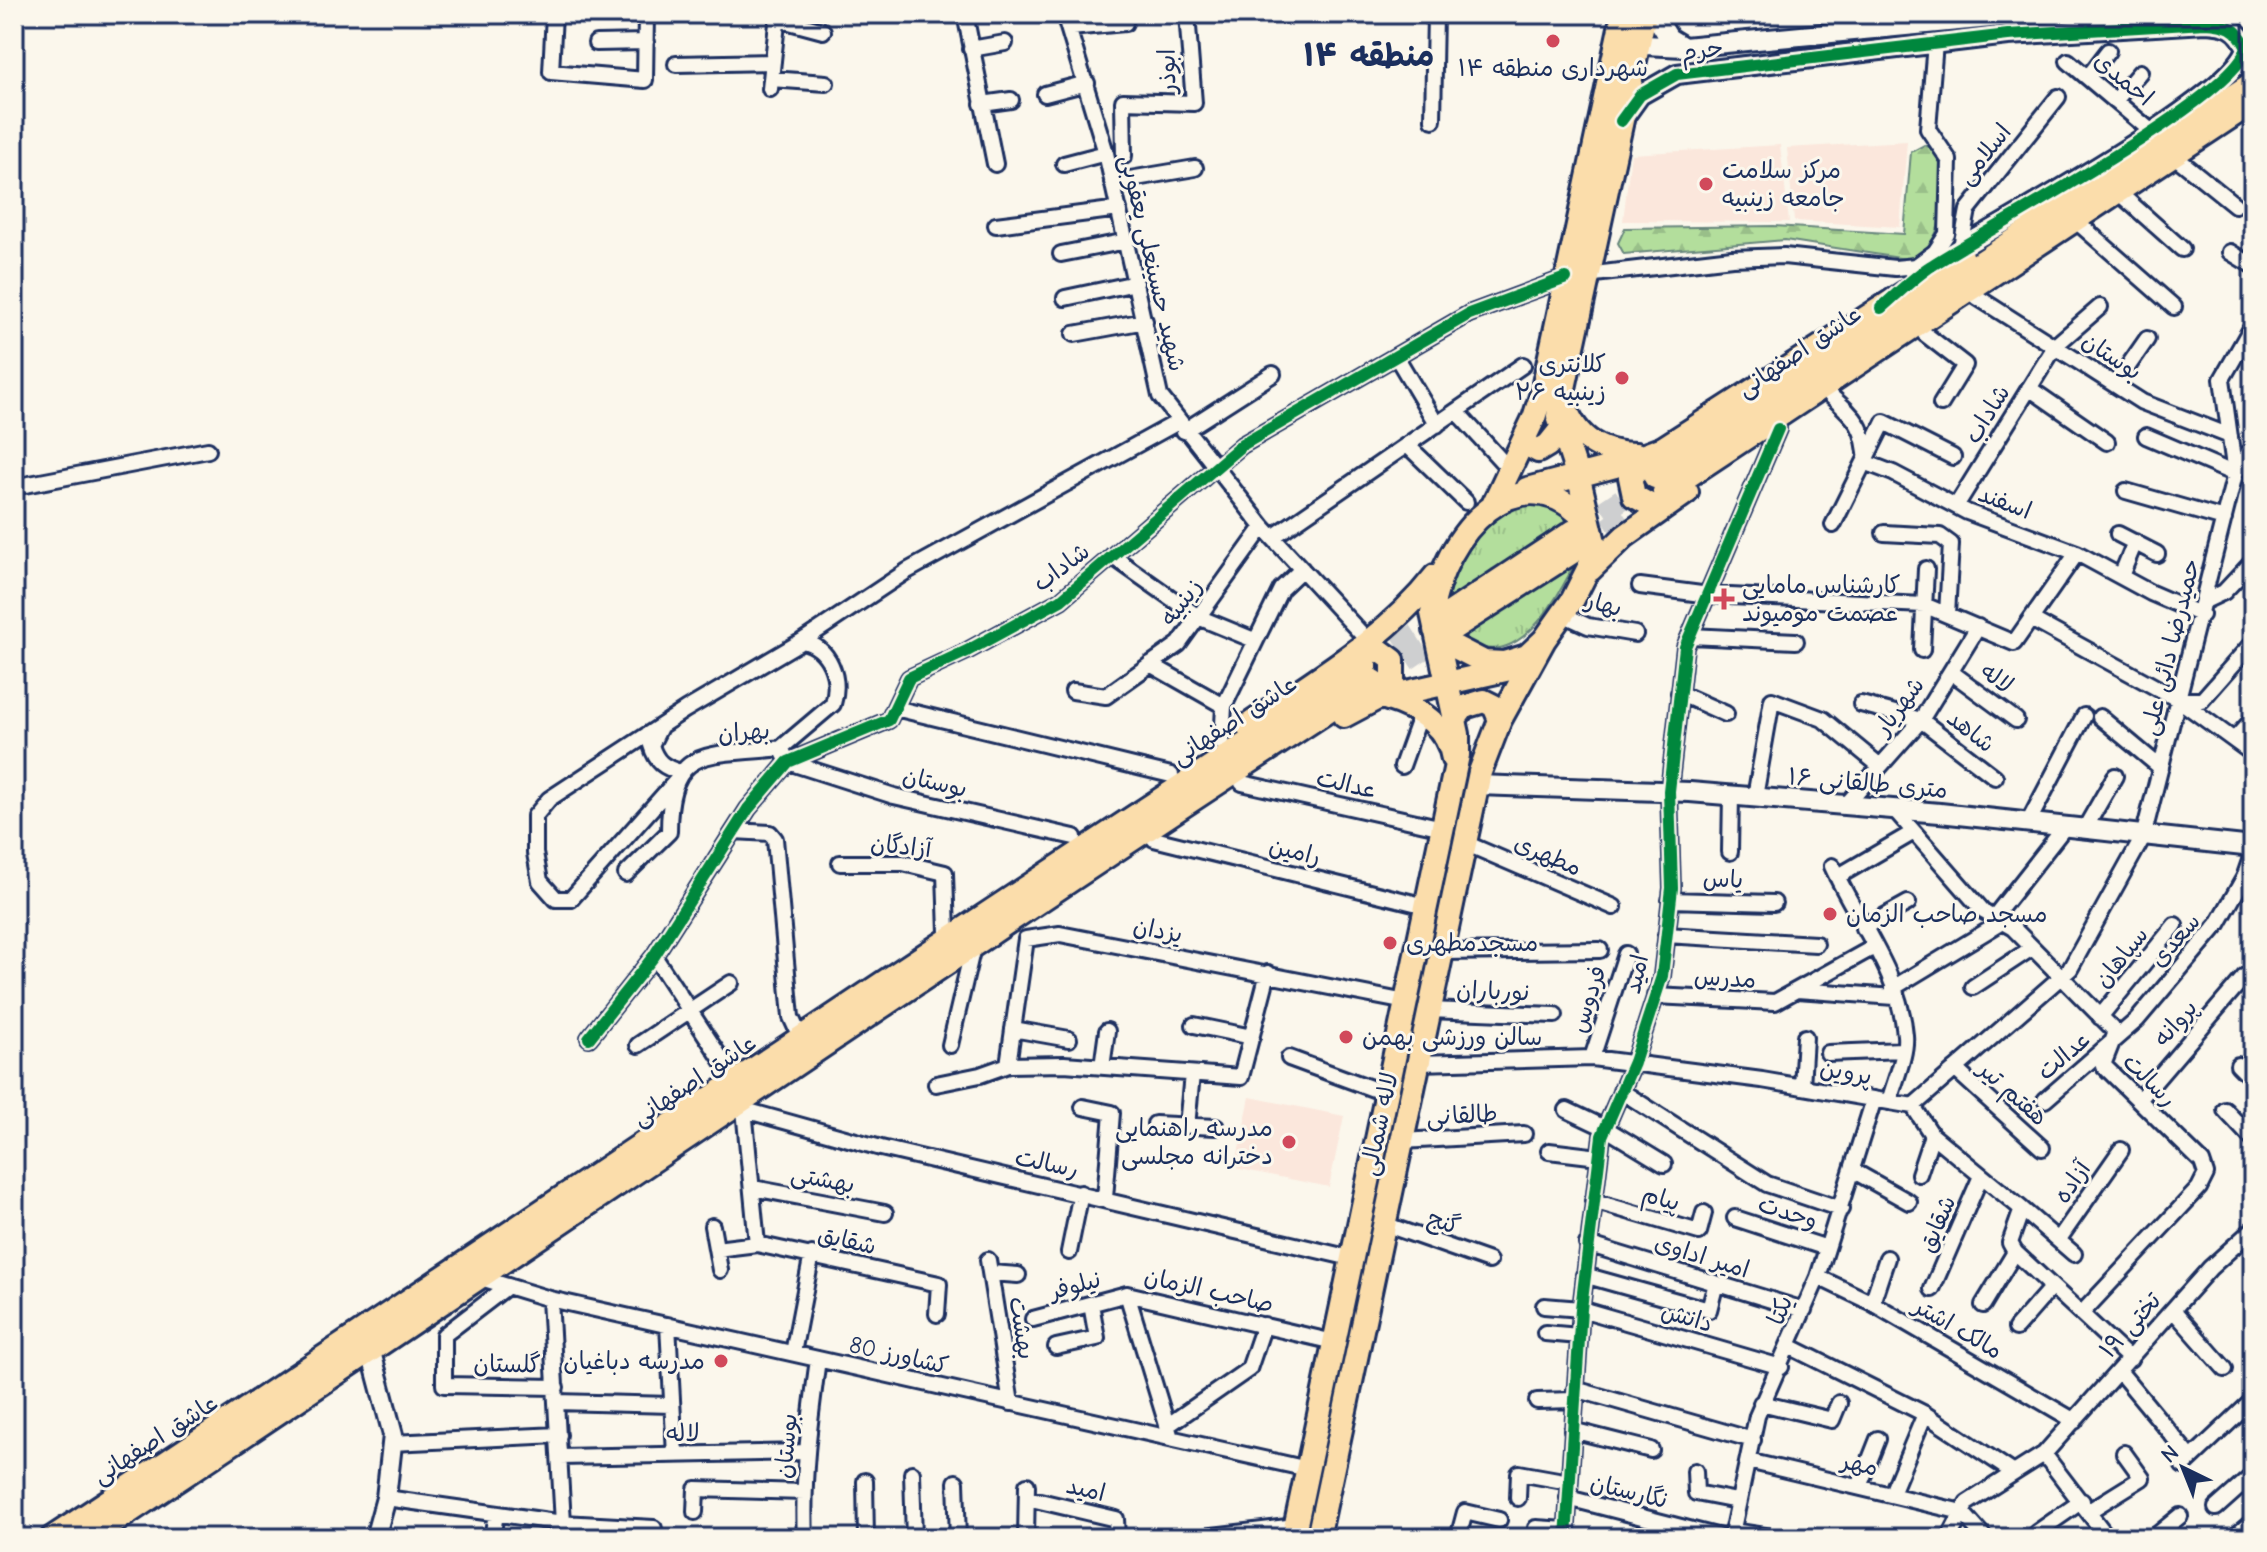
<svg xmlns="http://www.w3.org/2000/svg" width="2267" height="1552" font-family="'Comic Neue','Playpen Sans Arabic',sans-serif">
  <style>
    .built { fill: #fbe7dc }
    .grass { fill: url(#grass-tufts); stroke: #67867d; stroke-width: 2 }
    .forest { fill: url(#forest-firs); stroke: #67867d; stroke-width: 2 }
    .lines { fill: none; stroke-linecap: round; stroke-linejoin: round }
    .primary-tunnel { stroke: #cecfd0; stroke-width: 22; stroke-dasharray: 22 11; stroke-linecap: butt }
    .minor-casing { stroke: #1b2f5e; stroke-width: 20 }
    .tertiary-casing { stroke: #1b2f5e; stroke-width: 24 }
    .primary-casing { stroke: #1b2f5e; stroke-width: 28 }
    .minor { stroke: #fbf7ec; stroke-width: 14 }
    .tertiary { stroke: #fbf7ec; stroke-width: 18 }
    .primary { stroke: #fbddab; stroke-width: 22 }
    .cycleway-casing { stroke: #fbf7ec; stroke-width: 17 }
    .cycleway { stroke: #00873e; stroke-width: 12 }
    .poi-dot { fill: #d1495b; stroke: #fbf7ec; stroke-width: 3 }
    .labels { text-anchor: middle; stroke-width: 6; stroke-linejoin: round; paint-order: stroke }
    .street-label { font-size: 24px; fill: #1b2f5e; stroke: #fbf7ec }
    .poi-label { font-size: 24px; fill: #1b2f5e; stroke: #fbf7ec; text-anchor: start }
    .district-label { font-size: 32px; font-weight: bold; fill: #1b2f5e; stroke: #fbf7ec }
  </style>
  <defs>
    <pattern id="grass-tufts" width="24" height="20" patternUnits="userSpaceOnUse" patternTransform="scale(2)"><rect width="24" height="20" fill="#b3de9c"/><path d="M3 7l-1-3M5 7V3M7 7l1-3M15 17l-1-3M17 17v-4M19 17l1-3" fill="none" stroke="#99bf89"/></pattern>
    <pattern id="forest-firs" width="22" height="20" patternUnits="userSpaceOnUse" patternTransform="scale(2)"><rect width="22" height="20" fill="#b3de9c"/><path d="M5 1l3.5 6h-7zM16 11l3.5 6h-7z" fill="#99bf89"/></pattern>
  </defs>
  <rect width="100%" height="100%" fill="#fbf7ec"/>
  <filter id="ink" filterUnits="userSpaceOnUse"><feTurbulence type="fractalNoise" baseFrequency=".0125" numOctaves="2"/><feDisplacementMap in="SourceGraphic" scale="16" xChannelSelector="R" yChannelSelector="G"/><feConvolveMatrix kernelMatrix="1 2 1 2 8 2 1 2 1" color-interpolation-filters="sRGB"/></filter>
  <g filter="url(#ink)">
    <path class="built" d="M1907,141l-7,86 -106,-6 -7,-73z
      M1780,145l9,77 -166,-1 8,-67z
      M1250,1097l94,19 -15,71 -94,-19z"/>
    <path class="grass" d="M1546,503l24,18 -123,80c-2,-23 41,-83 61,-95 10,-5 27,-3 38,-3z
      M1581,550c-21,46 -67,136 -126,82z"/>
    <path class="forest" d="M1924,145l10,4 8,9c-1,36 8,90 -36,101l-121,-19 -161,14 -6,-11 7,-15 149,-2 130,8 7,-82z"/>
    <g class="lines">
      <path class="primary-tunnel" d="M1576,530l79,-53
        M1580,547l82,-53
        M1370,664l79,-51
        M1379,678l74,-49"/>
      <defs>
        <path id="minor" d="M554,14l-3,58 94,8 1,-66
          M965,14l30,150
          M1064,14l42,139 54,243 103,131 106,115
          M778,19l45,12
          M1070,28l55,-5
          M596,43l50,-1
          M971,49l34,-6
          M2068,61l83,70
          M676,64l97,-2
          M2088,77l20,-26
          M771,79l55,4
          M770,89l8,-75
          M1045,94l42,-11
          M2115,101l25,-29
          M982,104l29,-4
          M1433,120l2,-106
          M2173,155l62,50
          M1124,156l-1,-55 71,2 -7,-89
          M1064,164l42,-11
          M1112,182l83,-14
          M2118,192l64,57
          M2076,221l98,86
          M996,225l123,-16
          M1961,247l7,-37 90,-113
          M2230,252l23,14
          M1061,254l66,-13
          M1586,275l146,-17 52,-2 111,12 21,-2 19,-14 12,-18 2,-74 -21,-31 7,-86
          M1977,297l165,105 88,34
          M1065,298l71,-15
          M1074,334l71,-13
          M1925,334l40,31 -24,39
          M1396,356l41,69
          M2115,385l32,-46
          M2029,388l78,54
          M1831,396c26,23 34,31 36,67l26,10 74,39 110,41 74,40 51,22
          M1456,411l53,58
          M1184,431l89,-57
          M2146,436l89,38 18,-28
          M1407,445l59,57
          M14,487l194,-37
          M2126,491l98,28
          M1956,506l100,-161 44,-38
          M1833,525l51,-103 69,35
          M1884,533l56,3 11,8 -4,70
          M2118,534l39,20
          M1273,537l250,-172
          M1112,556l86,61 56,23
          M2121,576l14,-34
          M1640,586l69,9 215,10 90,38 63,-90
          M2205,601l19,-9 29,-31
          M1562,614l26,12 47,8
          M2031,619l148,81 74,54
          M1690,636l106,5
          M1922,650l4,-81
          M1150,664l74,42
          M1951,672l65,48
          M1073,691l33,5 73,-52 84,-117
          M1679,693l47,21
          M2180,700h22l51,-58
          M1861,704l60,16 74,57
          M895,708l276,67
          M2100,717l61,51
          M660,727l-9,18c5,17 13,23 30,27
          M2234,740l19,-21
          M1222,743l2,-37 57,-117 21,-20
          M781,748l52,-44c8,-26 -3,-57 -31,-63
          M1402,766l19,-53
          M676,781l-105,118h-15l-16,-18 -5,-28v-37l14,-17 136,-89 117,-69 105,-70 271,-149
          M1242,783l201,45
          M1755,797l17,-97 51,19 57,47
          M1846,805l75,-85 57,-93
          M1894,809l89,102 30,17 103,104 -13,33 99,97 4,12 -7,14 -117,125
          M2028,823l56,-107
          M2084,830l31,-54
          M734,831l36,2 5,6 16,178 10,22
          M1154,839l272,67
          M1465,843l149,64
          M1730,852l1,-57
          M840,863h63l42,10 2,60
          M1832,866c25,55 68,107 73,169 2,20 -11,47 -16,67
          M626,874l43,-42c0,-90 40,-75 112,-84l7,14 106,34 180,41
          M1837,877l77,-45
          M1670,900l104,3
          M1994,917l70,-89
          M1863,928l45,-25
          M1666,935l150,9
          M1442,952l158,-2
          M654,956l83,127
          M1973,987l59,-39
          M1893,988l109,-66
          M1797,990l98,7
          M1655,996l120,6 99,-55
          M1429,1010l126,5
          M2100,1017l75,-92
          M1194,1025l58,12
          M1013,1029l56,10
          M589,1038l65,-82 94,-147 40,-47 101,-42 20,-42 58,-27 94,-51 181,-155 227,-131 97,-36
          M638,1045l93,-62
          M950,1045l22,-94
          M1828,1053l74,-3
          M1289,1058l98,36
          M1592,1058l34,-104
          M1418,1063l174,-5 170,22 151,26 19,29 90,74 -12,34 5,9 115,107
          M1008,1065l18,-126 34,-5 346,68
          M2238,1065l15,15
          M1102,1067l5,-36
          M1955,1069l87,79
          M936,1084l44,-9 28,-10 56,-1 177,13 27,-104
          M1802,1087l3,-50
          M1621,1091l146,93 74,25
          M2045,1100l92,-80 81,-96 26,-46 9,-26
          M2139,1100l106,-124
          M1913,1106l157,-137 73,-132 92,-363 -13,-95 31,-54
          M734,1107l147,41 470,110
          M1083,1107l29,6 -7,85
          M744,1109l13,135
          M1567,1110l38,18 59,36
          M2225,1110l28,30
          M1155,1124l61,3
          M1187,1126l5,-52
          M1402,1141l122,-7
          M1549,1151l50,6
          M1852,1170l57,32
          M1919,1174l13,-39
          M753,1188l132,25
          M1593,1201l106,31 5,-19
          M2022,1209l52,45
          M1735,1218l92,30
          M1384,1224l105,37
          M712,1226l8,44
          M2059,1239l62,-89
          M1587,1244l217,66
          M716,1249l41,-5 182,40 -2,30
          M1069,1252l12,-59
          M988,1260l23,143
          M991,1273l27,2
          M1584,1275l125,35 7,-27
          M1818,1277l54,26 203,118
          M481,1278l69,21 758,170
          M508,1286l-64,49v50l112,2
          M1932,1289l49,-113
          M1127,1294l44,144
          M550,1299l13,224
          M1872,1303l15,-45
          M1983,1305l32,-53
          M1544,1306l37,3 200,58
          M2173,1310l52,59
          M1033,1319l94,-25 207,48
          M668,1325l7,130
          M2016,1328l35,-40
          M1545,1333l34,3
          M1789,1346l136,68 89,59 30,-19 166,-186 43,-39
          M1056,1347l41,-9 -6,-34
          M793,1353l19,-99
          M2119,1371l72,87
          M1575,1389l178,51
          M1537,1401l37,-1
          M557,1402l115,3
          M1761,1403l71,17 7,-17
          M1167,1426l82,-57 15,-44
          M1572,1430l79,20
          M391,1443l168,-8
          M2044,1454l64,84
          M560,1457l246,-5
          M1748,1461l214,51 23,26
          M2183,1466l70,-66
          M1695,1471l1,22 41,8
          M912,1473l2,65
          M865,1481l1,57
          M956,1482l2,56
          M1859,1487l19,-48
          M1892,1493l33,-79
          M386,1498l177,25 91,5v10
          M1027,1498l89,21 1,19
          M1518,1498l1,-25 50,9
          M1568,1498l156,40
          M2216,1508l37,-33
          M2089,1511l53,-33 -18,-25
          M695,1512l1,-23 108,3
          M1536,1528l30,2
          M1732,1531l46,7
          M2036,1533l46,-32
          M492,1538l4,-24
          M805,1538c-3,-61 5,-119 13,-179
          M1026,1538l1,-53
          M1195,1538l101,-12
          M1458,1538l7,-26 34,8
          M1566,1538l15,-229 21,-173 32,-74 28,-86 10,-88 -3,-97 16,-144 93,-218
          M1731,1538l26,-122 61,-139 56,-178
          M1949,1538l18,-35 47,-30
          M2153,1538l27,-22
          M2233,1538l20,-17"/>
        <path id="tertiary" d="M1654,14l15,24 15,9
          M1625,44l59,3 348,-33
          M1625,116l15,-21 37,-21 331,-39 197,-12c22,1 32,4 42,25 -15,51 -249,176 -304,211
          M1477,785l213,7 250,21 313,34
          M371,1352l22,83 -7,63 -11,40"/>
        <path id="primary" d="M1563,398c9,38 36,56 73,56
          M1525,438l4,8 9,5 10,-6 12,-15
          M1649,458l-19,19 4,19 18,10 20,-6
          M1655,477l598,-394
          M1527,489l88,-23 48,-18 299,-192
          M1664,492l589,-390
          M1493,505l41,-87 8,-25 81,-379
          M1590,570l35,-34 62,-44
          M1450,613l124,-82
          M1454,628l125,-80
          M1435,630l12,13 37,19 20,1 23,-7 17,-16 29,-41 21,-42v-15l-14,-59 -22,-67 87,-402
          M1355,654l23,-5 15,11v20l-17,19
          M1385,698c30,9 63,26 68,61
          M1344,716l32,-17 134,-30
          M1455,719l9,-12 20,-6 10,5 6,14
          M1247,726c66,-46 138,-86 188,-150
          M52,1538c439,-290 872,-588 1314,-872
          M90,1538c429,-284 852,-577 1284,-857
          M1293,1538l165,-783v-21l-26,-121c9,-76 88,-170 158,-88
          M1318,1538l162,-766 20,-52 44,-80"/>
      </defs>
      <use href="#minor" class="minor-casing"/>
      <use href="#tertiary" class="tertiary-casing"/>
      <use href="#primary" class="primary-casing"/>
      <use href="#minor" class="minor"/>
      <use href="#tertiary" class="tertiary"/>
      <use href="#primary" class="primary"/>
      <defs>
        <path id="cycleway" d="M1621,121l19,-26 37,-21 331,-39 197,-12c22,1 32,4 42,25 -16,53 -262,182 -319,220 -17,12 -31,26 -47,40
          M589,1038l65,-82 94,-147 40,-47 101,-42 20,-42 58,-27 94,-51 181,-155 227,-131 97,-36
          M1566,1538l15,-229 21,-173 32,-74 28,-86 10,-88 -3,-97 16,-144 93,-218"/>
      </defs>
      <use href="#cycleway" class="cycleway-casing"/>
      <use href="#cycleway" class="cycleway"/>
    </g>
  </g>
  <g class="poi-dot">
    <circle cx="1553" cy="41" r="8"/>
    <circle cx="1706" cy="184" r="8"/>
    <circle cx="1622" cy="378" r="8"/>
    <path d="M1720 587h8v8h8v8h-8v8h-8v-8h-8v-8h8z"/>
    <circle cx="1830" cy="914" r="8"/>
    <circle cx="1390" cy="943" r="8"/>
    <circle cx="1346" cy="1037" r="8"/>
    <circle cx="1289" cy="1142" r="8"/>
    <circle cx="721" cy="1361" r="8"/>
  </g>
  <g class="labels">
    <g class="street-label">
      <text transform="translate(1702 50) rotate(-8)" y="8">حرم</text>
      <text transform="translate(1167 71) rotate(-91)" y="8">ابوذر</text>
      <text transform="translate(2124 79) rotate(40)" y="8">احمدی</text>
      <text transform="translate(1984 154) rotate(-51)" y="8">اسلامی</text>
      <text transform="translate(1153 263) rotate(77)" y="8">شهید حسینعلی یعقوبی</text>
      <text transform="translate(1799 351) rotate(-34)" y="8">عاشق اصفهانی</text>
      <text transform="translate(2112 356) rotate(34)" y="8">بوستان</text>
      <text transform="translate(1987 414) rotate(-58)" y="8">شاداب</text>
      <text transform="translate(2005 502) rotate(21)" y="8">اسفند</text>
      <text transform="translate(1061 567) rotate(-37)" y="8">شاداب</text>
      <text transform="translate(1181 602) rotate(-53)" y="8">زینبیه</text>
      <text transform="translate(1604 604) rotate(15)" y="8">بهار</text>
      <text transform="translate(2170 647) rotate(-76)" y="8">حمیدرضا دائی علی</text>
      <text transform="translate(1997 678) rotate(37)" y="8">لاله</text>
      <text transform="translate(1899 706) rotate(-53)" y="8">شهریار</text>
      <text transform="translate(1234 720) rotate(-33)" y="8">عاشق اصفهانی</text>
      <text transform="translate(1971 731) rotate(38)" y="8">شاهد</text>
      <text transform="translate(744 732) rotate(-4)" y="8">بهران</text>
      <text transform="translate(935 782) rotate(13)" y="8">بوستان</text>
      <text transform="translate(1868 783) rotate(5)" y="8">۱۶ متری طالقانی</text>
      <text transform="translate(1347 784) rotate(13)" y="8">عدالت</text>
      <text transform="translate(901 846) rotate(6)" y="8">آزادگان</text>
      <text transform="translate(1295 851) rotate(14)" y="8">رامین</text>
      <text transform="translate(1548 855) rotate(23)" y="8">مطهری</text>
      <text transform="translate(1723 879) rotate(2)" y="8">یاس</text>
      <text transform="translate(1158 930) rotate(11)" y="8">یزدان</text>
      <text transform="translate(2175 940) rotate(-49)" y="8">سعدی</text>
      <text transform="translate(2121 957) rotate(-51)" y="8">سپاهان</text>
      <text transform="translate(1636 974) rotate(-77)" y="8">امید</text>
      <text transform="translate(1725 978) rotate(3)" y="8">مدرس</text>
      <text transform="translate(1493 991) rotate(2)" y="8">نورباران</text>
      <text transform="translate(1588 999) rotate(-72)" y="8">فردوس</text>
      <text transform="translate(2175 1023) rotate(-49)" y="8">پروانه</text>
      <text transform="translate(2064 1055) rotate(-40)" y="8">عدالت</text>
      <text transform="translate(1846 1072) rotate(10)" y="8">پروین</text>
      <text transform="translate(694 1080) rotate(-34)" y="8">عاشق اصفهانی</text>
      <text transform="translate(2150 1080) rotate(45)" y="8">رسالت</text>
      <text transform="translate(2013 1093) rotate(42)" y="8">هفتم تیر</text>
      <text transform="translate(1462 1115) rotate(-3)" y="8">طالقانی</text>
      <text transform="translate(1379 1124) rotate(-78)" y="8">لاله شمالی</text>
      <text transform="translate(1047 1163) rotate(12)" y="8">رسالت</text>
      <text transform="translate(823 1179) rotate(11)" y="8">بهشتی</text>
      <text transform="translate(2072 1182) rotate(-55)" y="8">آزاده</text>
      <text transform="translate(1661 1198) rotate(16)" y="8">پیام</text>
      <text transform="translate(1788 1212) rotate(18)" y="8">وحدت</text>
      <text transform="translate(1444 1222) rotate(20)" y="8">گنج</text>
      <text transform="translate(1937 1224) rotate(-67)" y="8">شقایق</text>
      <text transform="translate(847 1240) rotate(13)" y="8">شقایق</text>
      <text transform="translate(1702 1256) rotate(17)" y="8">امیر اداوی</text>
      <text transform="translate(1075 1285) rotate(-15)" y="8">نیلوفر</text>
      <text transform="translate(1209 1290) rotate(13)" y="8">صاحب الزمان</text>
      <text transform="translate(1780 1310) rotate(-67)" y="8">یکتا</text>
      <text transform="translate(1687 1317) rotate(16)" y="8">دانش</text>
      <text transform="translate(2130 1325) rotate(-48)" y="8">تختی ۱۹</text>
      <text transform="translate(1022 1328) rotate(81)" y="8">بهشت</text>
      <text transform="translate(1958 1328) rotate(30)" y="8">مالک اشتر</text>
      <text transform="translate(899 1355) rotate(13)" y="8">کشاورز 80</text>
      <text transform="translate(507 1364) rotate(1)" y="8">گلستان</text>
      <text transform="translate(683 1433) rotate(-1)" y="8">لاله</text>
      <text transform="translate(155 1439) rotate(-33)" y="8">عاشق اصفهانی</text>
      <text transform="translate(786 1446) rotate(-85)" y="8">بوستان</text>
      <text transform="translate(1860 1464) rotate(12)" y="8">مهر</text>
      <text transform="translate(1086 1489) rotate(13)" y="8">امید</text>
      <text transform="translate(1629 1491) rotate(14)" y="8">نگارستان</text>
    </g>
    <g class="poi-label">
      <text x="1553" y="76" text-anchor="middle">شهرداری منطقه ۱۴</text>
      <text x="1722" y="178">مرکز سلامت<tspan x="1722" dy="28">جامعه زینبیه</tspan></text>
      <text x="1606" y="372" text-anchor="end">کلانتری<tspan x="1606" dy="28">۲۶ زینبیه</tspan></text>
      <text x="1742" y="593">کارشناس مامایی<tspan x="1742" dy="28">عصمت مومیوند</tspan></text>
      <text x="1846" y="922">مسجد صاحب الزمان</text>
      <text x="1406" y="951">مسجدمطهری</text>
      <text x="1362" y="1045">سالن ورزشی بهمن</text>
      <text x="1273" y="1136" text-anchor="end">مدرسه راهنمایی<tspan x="1273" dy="28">دخترانه مجلسی</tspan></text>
      <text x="705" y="1369" text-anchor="end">مدرسه دباغیان</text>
    </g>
    <g class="district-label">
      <text x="1369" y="66">منطقه ۱۴</text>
    </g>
  </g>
  <rect width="2267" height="1552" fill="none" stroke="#fbf7ec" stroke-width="48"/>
  <rect x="24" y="24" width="2219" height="1504" fill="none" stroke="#1b2f5e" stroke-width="3" filter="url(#ink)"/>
  <g transform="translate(2183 1468) rotate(317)" stroke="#fbf7ec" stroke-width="6" paint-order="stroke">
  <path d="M0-6L14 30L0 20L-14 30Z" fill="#1b2f5e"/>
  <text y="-12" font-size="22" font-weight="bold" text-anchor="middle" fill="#1b2f5e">N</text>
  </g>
</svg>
